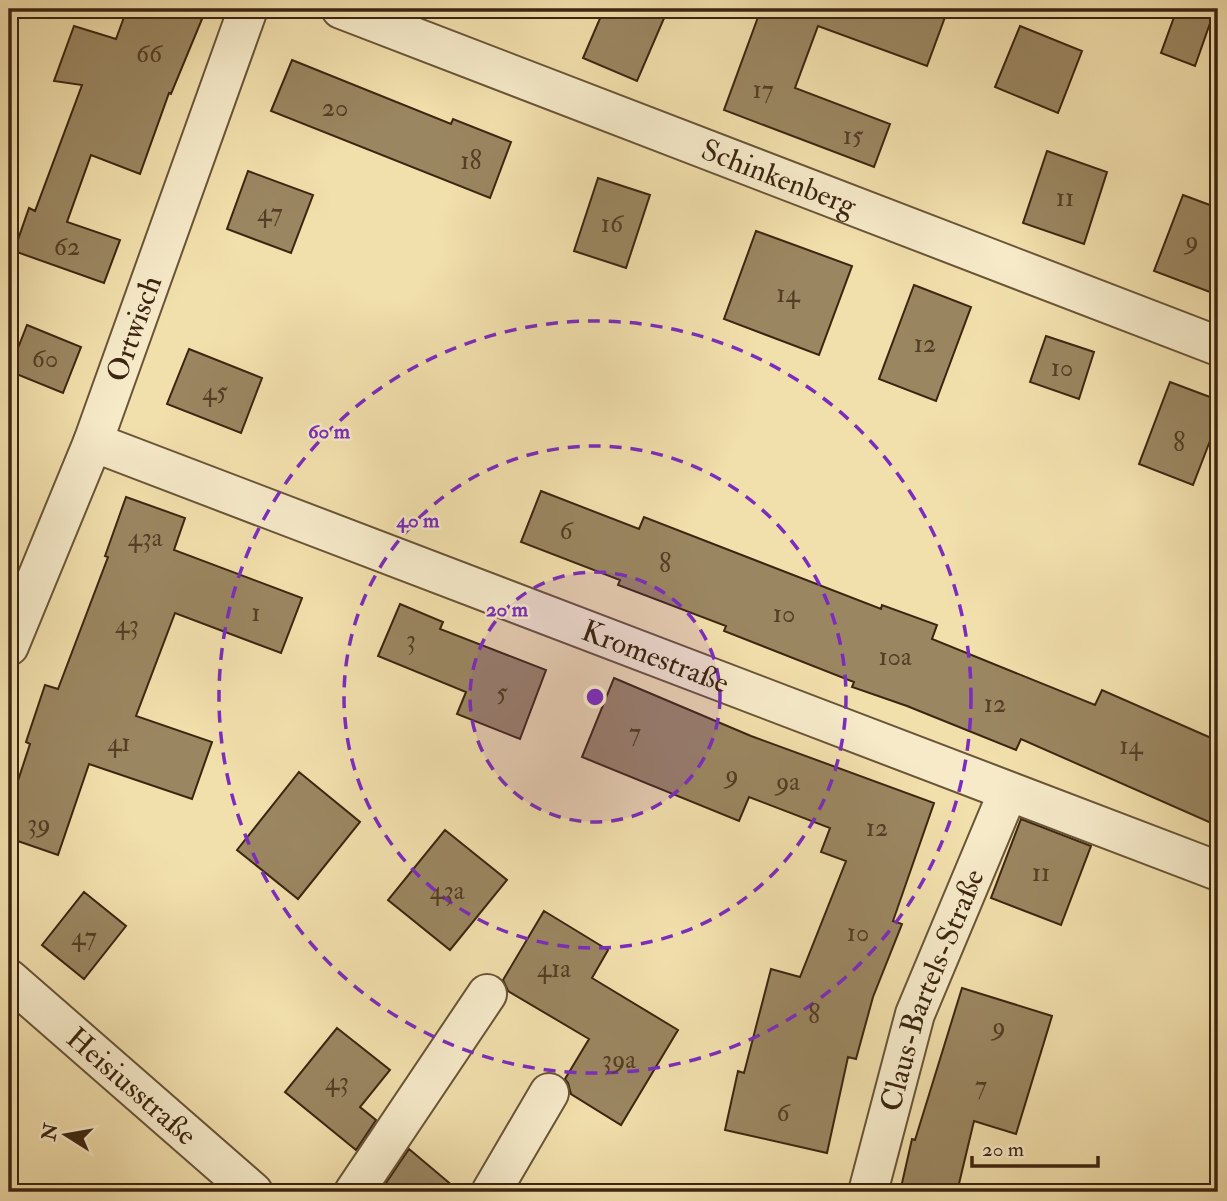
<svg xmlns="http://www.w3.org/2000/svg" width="1227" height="1201" font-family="'IM FELL Double Pica',serif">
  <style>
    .building { fill: #9a8661; stroke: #3c2510; stroke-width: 2 }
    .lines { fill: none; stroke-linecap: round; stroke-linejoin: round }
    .minor-casing { stroke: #695437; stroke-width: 42 }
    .minor { stroke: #f6eac9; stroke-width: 38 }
    .ring { fill: none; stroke: #7b2cbf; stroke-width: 3.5; stroke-dasharray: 12 9 }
    .labels { text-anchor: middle; stroke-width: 5; stroke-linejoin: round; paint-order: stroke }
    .number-label { font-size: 26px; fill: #543d24 }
    .street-label { font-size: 30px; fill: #3c2510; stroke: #f6eac9 }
    .centre { fill: #7b2cbf; stroke: #f6eac9; stroke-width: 3.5 }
    .ring-label { font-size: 21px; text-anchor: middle; font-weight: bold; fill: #7b2cbf; stroke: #f6eac9; stroke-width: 5; stroke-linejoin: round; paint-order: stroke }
  </style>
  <rect width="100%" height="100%" fill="#f1dfac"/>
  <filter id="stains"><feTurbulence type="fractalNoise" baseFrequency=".00286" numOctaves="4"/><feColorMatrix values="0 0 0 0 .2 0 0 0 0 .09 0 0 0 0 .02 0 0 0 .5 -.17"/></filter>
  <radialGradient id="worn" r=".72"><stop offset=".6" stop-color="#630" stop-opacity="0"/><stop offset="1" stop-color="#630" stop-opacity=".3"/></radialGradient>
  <path class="building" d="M127,9h49l26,10 -31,75 -2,-1 -29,81 -49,-19 -24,67 53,18 -16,43 -90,-32 15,-43 6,3 47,-126 -28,-4 20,-55 42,13z
    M604,9h64l-31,72 -54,-23z
    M761,9h187l-21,57 -109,-40 -23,62 95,36 -16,43 -150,-57z
    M1177,9h38l-20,57 -34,-13z
    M1020,26l62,25 -24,62 -63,-26z
    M292,60l159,64 2,-5 58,23 -21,56 -219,-87z
    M1047,151l60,21 -23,72 -61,-21z
    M248,171l65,24 -22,58 -64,-24z
    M598,178l52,17 -24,73 -52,-17z
    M1183,195l35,13v87l-64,-24z
    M756,231l96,35 -33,89 -95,-36z
    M914,285l57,22 -35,94 -57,-22z
    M27,325l54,22 -18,46 -54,-22z
    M1046,336l48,16 -15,47 -49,-17z
    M189,349l73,29 -21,55 -74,-29z
    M1170,382l48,18v20l-25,65 -54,-21z
    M541,491l98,38 5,-12 237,92 1,-4 55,20 -5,14 163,66 7,-15 116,51v85l-197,-87 -5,11 -109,-44 -55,-19 2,-5 -130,-51 2,-5 -108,-41 2,-5 -99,-38z
    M126,497l59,21 -11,32 128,48 -21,55 -106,-40 -39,103 76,26 -20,57 -103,-35 -31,91 -49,-17v-30l21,-64 -4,-2 19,-57 13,4 50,-132 -3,-1z
    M400,604l43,18 -3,7 106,41 -26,69 -63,-25 9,-22 -88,-36z
    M614,678l137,58 183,67 -41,118 9,3 -29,73 -17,62 -8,-2 -21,96 -102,-23 13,-59 6,2 27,-104 29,8 46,-116 -25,-9 9,-24 -81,-31 -10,24 -157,-64z
    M299,772l61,50 -62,77 -61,-49z
    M1021,819l70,27 -30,79 -70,-27z
    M445,830l62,50 -57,70 -62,-50z
    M84,892l42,34 -42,53 -42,-34z
    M544,911l64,39 -16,28 86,52 -57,95 -50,-31 -3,-11 -3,-4 24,-40 -81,-48 -5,-11z
    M962,988l90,28 -36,118 -42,-13 -17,71h-57l12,-53 3,1z
    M337,1028l53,42 -30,37 16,13 -20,30 -71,-58z
    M409,1149l51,43h-80z"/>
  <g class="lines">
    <defs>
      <g id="minor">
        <path id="s1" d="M341,9l877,337"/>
        <path id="s2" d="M93,442l1125,429"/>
        <path id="s3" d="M9,646l84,-204 155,-433"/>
        <path id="s4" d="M9,979l244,213"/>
        <path d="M354,1192l133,-198"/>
        <path d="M491,1192l58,-99"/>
        <path id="s5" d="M868,1192l47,-178 93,-222"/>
      </g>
    </defs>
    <use href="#minor" class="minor-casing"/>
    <use href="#minor" class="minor"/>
  </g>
  <circle cx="595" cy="697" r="125" fill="#7b2cbf" fill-opacity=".12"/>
  <g class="ring">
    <circle cx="595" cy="697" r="125"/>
    <circle cx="595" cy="697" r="251"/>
    <circle cx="595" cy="697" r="376"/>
  </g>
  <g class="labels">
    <g class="number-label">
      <text x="149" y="62">66</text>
      <text x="763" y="98">17</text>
      <text x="335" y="116">20</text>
      <text x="853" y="144">15</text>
      <text x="471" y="169">18</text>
      <text x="1065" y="206">11</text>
      <text x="270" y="221">47</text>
      <text x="612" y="232">16</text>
      <text x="1192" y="249">9</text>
      <text x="67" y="255">62</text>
      <text x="788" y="302">14</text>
      <text x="925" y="352">12</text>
      <text x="45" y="367">60</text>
      <text x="1062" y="376">10</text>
      <text x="215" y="400">45</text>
      <text x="1179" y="451">8</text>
      <text x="566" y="539">6</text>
      <text x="145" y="546">43a</text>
      <text x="665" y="572">8</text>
      <text x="256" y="621">1</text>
      <text x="784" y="622">10</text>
      <text x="127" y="633">43</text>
      <text x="411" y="648">3</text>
      <text x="895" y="665">10a</text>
      <text x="502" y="701">5</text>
      <text x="995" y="712">12</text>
      <text x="635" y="741">7</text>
      <text x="119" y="751">41</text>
      <text x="1131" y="754">14</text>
      <text x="732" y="783">9</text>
      <text x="788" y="790">9a</text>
      <text x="39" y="832">39</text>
      <text x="877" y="836">12</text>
      <text x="1041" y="881">11</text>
      <text x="447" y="899">43a</text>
      <text x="858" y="941">10</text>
      <text x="84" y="945">47</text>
      <text x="554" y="977">41a</text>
      <text x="814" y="1023">8</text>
      <text x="999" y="1035">9</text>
      <text x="619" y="1068">39a</text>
      <text x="337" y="1090">43</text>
      <text x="981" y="1094">7</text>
      <text x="783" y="1121">6</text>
    </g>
    <g class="street-label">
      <text dy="10" stroke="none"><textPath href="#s1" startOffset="469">Schinkenberg</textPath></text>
      <text dy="10" stroke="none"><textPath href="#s3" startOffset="341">Ortwisch</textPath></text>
      <text dy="10" stroke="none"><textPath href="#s2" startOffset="602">Kromestraße</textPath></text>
      <text dy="10" stroke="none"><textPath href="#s5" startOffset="212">Claus-Bartels-Straße</textPath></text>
      <text dy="10" stroke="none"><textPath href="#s4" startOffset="163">Heisiusstraße</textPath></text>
    </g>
  </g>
  <circle cx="595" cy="697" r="10" class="centre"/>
  <g class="ring-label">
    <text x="329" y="438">60 m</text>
    <text x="418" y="527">40 m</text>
    <text x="507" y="616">20 m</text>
  </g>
  <rect width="1227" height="1201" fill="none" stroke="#f1dfac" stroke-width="35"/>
  <rect x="10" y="10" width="1206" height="1180" fill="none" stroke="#3c2510" stroke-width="3.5"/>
  <rect x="18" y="18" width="1192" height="1166" fill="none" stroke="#3c2510" stroke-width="2"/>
  <g transform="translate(66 1135) rotate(281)" stroke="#f6eac9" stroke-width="5" paint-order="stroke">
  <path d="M0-5L12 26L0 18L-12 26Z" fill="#3c2510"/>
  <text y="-10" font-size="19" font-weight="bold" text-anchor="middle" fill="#3c2510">N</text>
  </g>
  <path d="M972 1156v10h126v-10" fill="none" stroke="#3c2510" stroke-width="3.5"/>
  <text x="982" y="1156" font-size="21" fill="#3c2510" stroke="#f6eac9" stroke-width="5" paint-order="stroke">20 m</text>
  <rect width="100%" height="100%" filter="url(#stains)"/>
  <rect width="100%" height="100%" fill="url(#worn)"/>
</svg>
